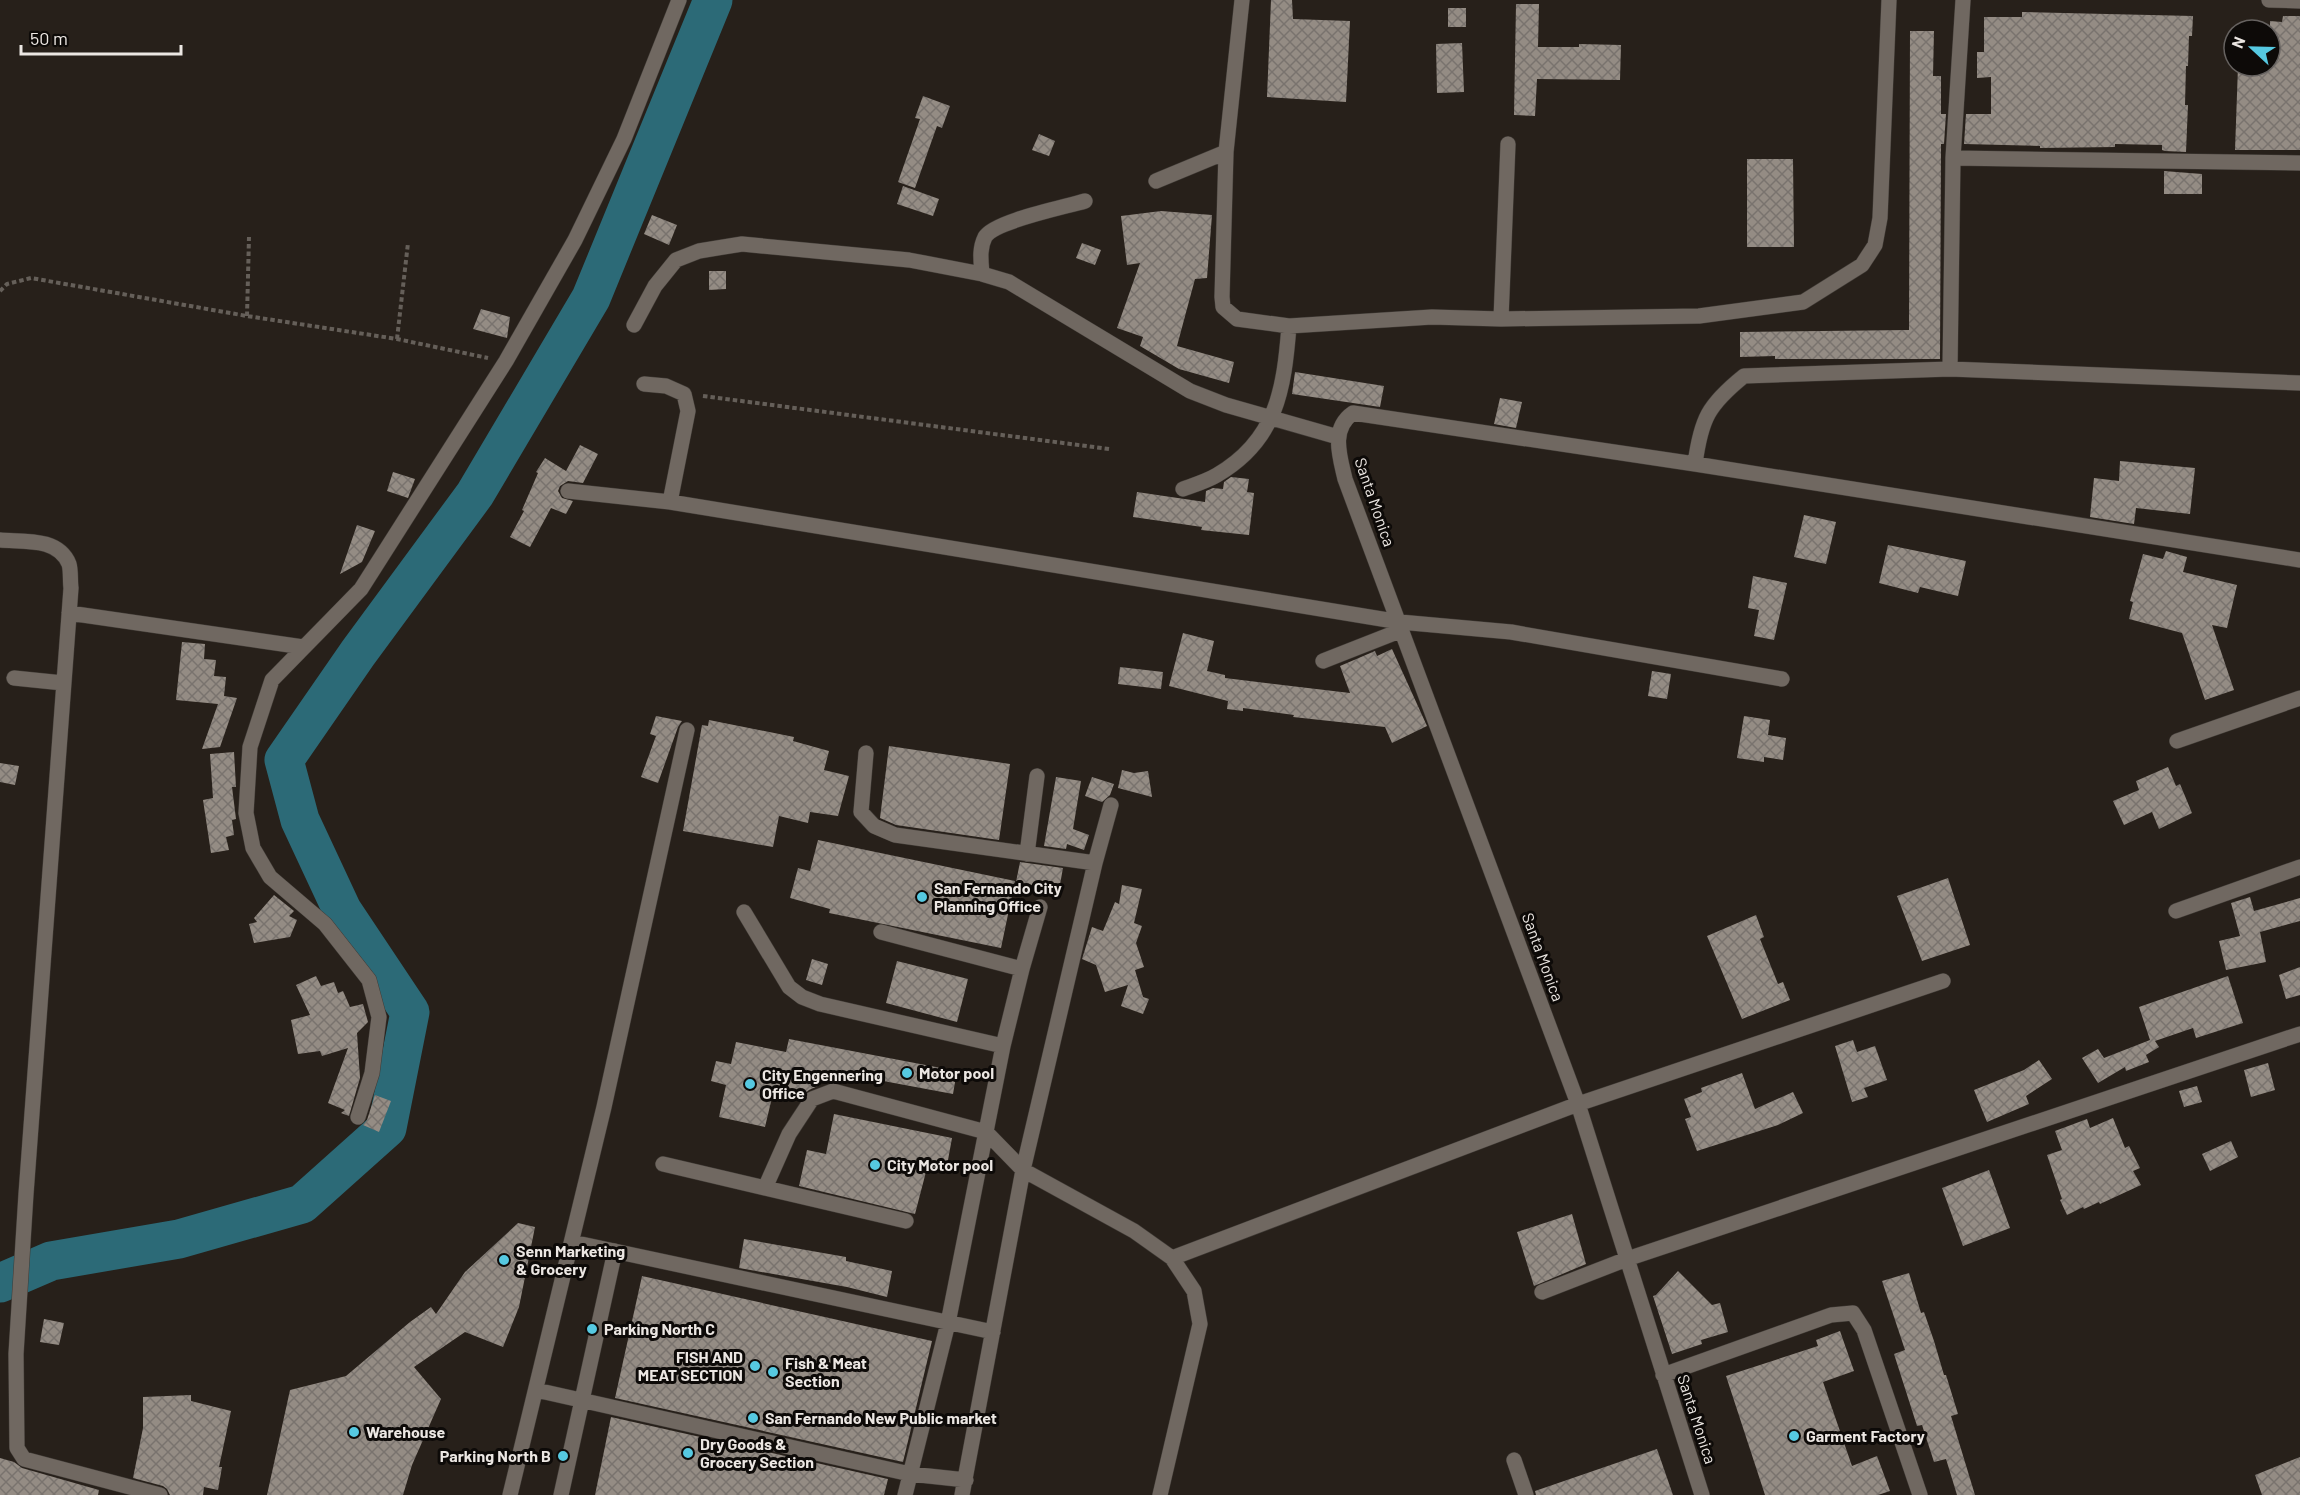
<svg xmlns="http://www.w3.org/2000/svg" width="2300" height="1495" font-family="Barlow,sans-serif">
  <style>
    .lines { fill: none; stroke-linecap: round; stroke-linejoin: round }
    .river { stroke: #2c6a77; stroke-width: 39 }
    .building { fill: url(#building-cross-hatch) }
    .minor-casing { stroke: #403b36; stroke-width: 16 }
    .path { stroke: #655f59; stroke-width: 4; stroke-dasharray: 4.5 3; stroke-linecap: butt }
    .minor { stroke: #706861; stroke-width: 15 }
    .poi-dot { fill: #56c9e1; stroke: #0d0a08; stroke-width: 2 }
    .labels { text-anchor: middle; stroke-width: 6; stroke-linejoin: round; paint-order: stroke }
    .street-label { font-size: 16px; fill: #ece7e3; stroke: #0d0a08 }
    .poi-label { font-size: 16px; font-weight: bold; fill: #ece7e3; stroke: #0d0a08; text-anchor: start }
  </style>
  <defs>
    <pattern id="building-cross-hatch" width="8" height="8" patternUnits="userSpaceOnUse" patternTransform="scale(1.5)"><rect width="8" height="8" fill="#948c84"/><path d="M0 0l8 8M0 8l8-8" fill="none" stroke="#79736e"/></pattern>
  </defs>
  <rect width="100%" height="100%" fill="#27201a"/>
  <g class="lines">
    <path class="river" d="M0,1283l51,-22 128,-22 123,-35 85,-76 23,-116 -68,-102 -42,-90 -16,-60 74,-107 117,-159 116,-196 122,-298"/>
  </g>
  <path class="building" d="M1271,0h21l1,19 57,2 -4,81 -79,-5z
    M1516,4h23l-1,43h41v-3l42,1 -1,35 -83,-1 -2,37 -21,-1z
    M1448,8h18v19h-18z
    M2022,12l171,4 -1,20h-3l-1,30h-2l-1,39h3l-2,47 -21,-1 -3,-1v-5l-47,-1v3l-75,1v-2l-76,-2 2,-30h25v-37l-14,1v-26h7v-35h38z
    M2283,16h17v134h-65l3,-84h32v-45l12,1z
    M1910,31h24l-1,45h8v38h5l-2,30h-3l-1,215h-165v-3l-35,1v-25l169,-2z
    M1462,43l2,49 -27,1 -1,-49z
    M923,96l27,10 -8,22 -5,-2 -22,62 -17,-6 22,-63 -5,-1z
    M1039,134l16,7 -6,15 -17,-6z
    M1747,159h46l1,88h-47z
    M2164,171l38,3v20h-38z
    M903,186l36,13 -6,17 -36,-12z
    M1161,211l51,4 -5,63 -12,1 -18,67 57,16 -5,21 -50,-14 -39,-23 3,-9 -26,-9 23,-65 -13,2 -6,-49z
    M652,215l25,10 -8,20 -25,-11z
    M1082,243l19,7 -6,15 -19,-7z
    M709,271h17v18l-17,1z
    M481,309l29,8 -3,21 -34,-9z
    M1295,372l89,14 -4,21 -88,-13z
    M1500,398l22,4 -6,26 -22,-4z
    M580,445l18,9 -15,29 -15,-2 -8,5 -2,5 4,7 11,3 -7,13 -15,-6 -21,39 -20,-10 14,-26 -2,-1 16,-37 -2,-1 9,-14 21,13z
    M2120,461l75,7 -5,46 -54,-6 -2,16 -44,-7 4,-39 25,3z
    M393,472l22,7 -7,19 -21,-7z
    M1231,477l18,2 -2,13 7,1 -5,42 -48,-5 1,-3 -69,-10 4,-25 68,10 1,-11 7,-3 10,1 1,-7z
    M1804,515l32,7 -10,42 -32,-7z
    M357,525l18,6 -13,31 -22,12z
    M1888,545l78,16 -8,35 -38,-9 -2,6 -39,-10z
    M2166,551l21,6 -4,15 54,13 -10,43 -15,-3 22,65 -29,10 -23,-67 -53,-14 4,-17 -3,-1 13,-47 20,5z
    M1753,576l34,7 -13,57 -20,-4 5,-26 -11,-2z
    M1183,633l31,8 -7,30 18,4v3l125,15 -10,-27 35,-15 2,5 15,-7 35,77 -35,17 -7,-16 -92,-10 1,-2 -51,-7v3l-16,-2 1,-8 -59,-15z
    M182,642l23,2 -1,15 12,1 -2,16 12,1 -2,19 13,2 -17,49 -18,2 16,-45 -42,-4z
    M1120,667l43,5 -2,17 -43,-5z
    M1652,671l19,3 -4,25 -19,-3z
    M656,716l26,5 -4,6 -20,56 -17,-6 15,-41 -6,-2z
    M1744,716l26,4 -2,15 18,3 -3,22 -19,-3v5l-27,-4z
    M709,720l85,17 -1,4 36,10 -5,19 25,6 -11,40 -28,-4 -2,11 -29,-7 -6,31 -90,-16 19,-106 6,1z
    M889,746l121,18 -11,76 -103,-15 -16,-7z
    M234,752l2,35h-4l4,32 -4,1 2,15 -8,2 3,13 -18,3 -8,-53 10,-2 -3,-44z
    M0,763l19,3 -4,19 -15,-3z
    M2168,767l8,19 4,-2 12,29 -33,16 -7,-17 -28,13 -11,-24 26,-11 -3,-9z
    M1122,770l12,3 14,-2 4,26 -34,-9z
    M1056,777l25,4 -8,48 16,6 -5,15 -17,-6 -1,5 -22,-3z
    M1092,777l22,7 -4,11 -8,7 -17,-6z
    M818,840l197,41 -14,67 -172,-35 1,-4 -40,-11 8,-30 12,3z
    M1020,862l43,6 -4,22 -43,-8z
    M1948,878l22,67 -48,16 -25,-65z
    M1122,885l20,4 -8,34 8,3 -6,17 8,24 -9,3 8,27 6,2 -6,15 -22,-8 7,-21 -23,7 -9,-27 -14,-6 10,-32 11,4 12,-29 4,2z
    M274,895l20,16 -5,5 8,4 -7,17 -36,6 -5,-19 8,-2 -3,-4z
    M2250,897l4,14 46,-13v23l-40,11 6,30 -40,8 -7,-29 21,-5 -9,-33z
    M1756,915l8,22 -4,2 18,45 5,-2 7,18 -48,19 -35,-83z
    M812,959l16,5 -6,21 -16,-5z
    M897,961l71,18 -11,43 -71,-19z
    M2300,967v28l-14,4 -7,-24z
    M316,976l5,10 13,-4 4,11 5,-2 7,16 13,-3 5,18 -11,11 3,45 -11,38 -8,-3 4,-3 -17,-7 20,-55 -26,8 -2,-5 -22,3 -7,-34 19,-5 -14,-30z
    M2228,976l15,47 -47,15 -3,-10 -38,13 4,6 -13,8 3,7 -23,9 -1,-4 -27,16 -16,-25 16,-9 6,9 46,-18 -11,-33z
    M789,1039l168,32 -4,23 -102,-19 -1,5 -28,-6 -2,11 -11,5 -6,5 -29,-6 -9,38 -46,-10 7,-32 -15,-4 5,-20 15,3 5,-22 50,10z
    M1853,1040l4,12 18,-6 12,34 -23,8 4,9 -16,5 -17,-56z
    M2039,1060l13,19 -26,17 3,8 -42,18 -13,-32 50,-20z
    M2268,1063l7,27 -24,7 -7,-27z
    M1742,1073l13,36 38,-17 10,21 -25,12 -81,26 -12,-32 6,-2 -7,-18 18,-7 -1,-4z
    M2197,1086l5,16 -18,5 -5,-16z
    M375,1095l16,6 -12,31 -16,-7 4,-5z
    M834,1114l118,24 -6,33 -19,-3 -12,46 -116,-28 8,-36 19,4z
    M2113,1118l12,30 4,-2 11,22 -7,3 8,14 -41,19 -1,-2 -15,7 -1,-2 -16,8 -7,-15 2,-1 -15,-44 15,-5 -7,-19 32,-12 3,9z
    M2231,1141l7,16 -28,14 -8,-17z
    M1989,1170l21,58 -47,18 -21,-58z
    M1572,1214l14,50 -52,22 -17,-54z
    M518,1223l17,4 -16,80 -16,40 -38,-15 -51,35 27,32 -29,66 -9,30h-136l23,-105 56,-14 64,-54 21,-15 5,7 29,-42z
    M744,1239l102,18v4l46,10 -5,26 -40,-10 -108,-19z
    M1678,1271l34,34 8,-2 8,29 -27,8 1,4 -30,10 -19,-58 3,-1z
    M1909,1273l12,40 3,-1 10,29 10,34h2l12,39 -7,2 24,79h-18l-11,-36 -12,3 -12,-37 -5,1 -23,-72 11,-4 -23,-69z
    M642,1276l290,65 -29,121 -288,-64z
    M44,1319l20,4 -5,22 -19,-3z
    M1840,1331l14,40 -31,11 29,84 25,-10 13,35 -12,4h-113l-39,-119 92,-30 -2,-6z
    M191,1395v6l40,10 -12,56h3l-4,23 -14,-3 -1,8h-33l-3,-6 -4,-3 -30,-8 10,-50v-31z
    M611,1417l277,62 -4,16h-289z
    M1657,1449l16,46h-137l-1,-4z
    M2300,1457v38h-38l-7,-20z
    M0,1458l14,4 8,6 77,22 -1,5h-98z"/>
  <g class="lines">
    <defs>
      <path id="minor" d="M2269,0l31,1
        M1226,152l-4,145 1,10 14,12 52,7 143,-9 69,2 198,-3 104,-14 59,-37 13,-20 5,-27 9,-218
        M1953,158l347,5
        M1156,181l70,-29 16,-152
        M982,274c-1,-13 -3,-25 3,-37 9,-16 81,-30 100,-36
        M1501,319l7,-175
        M634,325l21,-39 21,-26 23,-9 43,-7 167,16 73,14 27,8 181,109 36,14 112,32
        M1950,369l3,-211 10,-158
        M644,384l22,2 18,8 4,17 -18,91
        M1695,464c6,-45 13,-59 49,-88l206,-7 350,14
        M1183,489c11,-4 24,-8 34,-14 60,-35 67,-86 72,-149
        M568,491l102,11 730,120 111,10 271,47
        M0,540c23,2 58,-3 69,24 2,6 1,17 2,24l-45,606 -10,160 1,94 7,11 136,36
        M69,613l234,34
        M1323,661l79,-31
        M14,678l49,5
        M2177,741l123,-43
        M866,753l-5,59 13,14 21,9 200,28
        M1027,854l10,-78
        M2176,911l124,-44
        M744,912l45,75 13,10 18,7 183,42
        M881,932l141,37 -19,77 -55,277 -43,172
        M1022,969l18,-62
        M358,1117l14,-44 7,-56 -10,-37 -44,-56 -55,-47 -17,-29 -7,-35 4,-66 22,-67 89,-91 145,-228 69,-121 49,-101 55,-139
        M663,1164l243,57
        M765,1188l24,-54 23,-35 21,-8 153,41 37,38 111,61 38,27 22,33 6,33 -40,171
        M572,1242l421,90
        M1172,1258l406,-154 365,-123
        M1542,1292l85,-33 673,-225
        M1663,1375l168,-60 22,-2 11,17 56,165
        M536,1390l374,84 56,6
        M1514,1460l12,35
        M510,1495l94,-388 83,-377
        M561,1495l54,-244
        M962,1495l61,-325 72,-307 16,-58
        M1702,1495l-124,-391 -233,-625c-5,-22 -15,-50 8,-66l342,51 605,96"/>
    </defs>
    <use href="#minor" class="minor-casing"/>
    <path class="path" d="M0,291l7,-7 24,-6 216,38 150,23 91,19
      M247,316l2,-79
      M397,339l11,-96
      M703,396l406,53"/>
    <use href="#minor" class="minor"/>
  </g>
  <g class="poi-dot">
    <circle cx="922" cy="897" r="6"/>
    <circle cx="907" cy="1073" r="6"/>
    <circle cx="750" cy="1084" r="6"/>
    <circle cx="875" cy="1165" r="6"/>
    <circle cx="504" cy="1260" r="6"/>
    <circle cx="592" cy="1329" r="6"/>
    <circle cx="755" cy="1366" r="6"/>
    <circle cx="773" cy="1372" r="6"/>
    <circle cx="753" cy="1418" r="6"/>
    <circle cx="354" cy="1432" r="6"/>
    <circle cx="1794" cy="1436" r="6"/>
    <circle cx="688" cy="1453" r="6"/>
    <circle cx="563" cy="1456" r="6"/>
  </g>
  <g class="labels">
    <g class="street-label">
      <text transform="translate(1375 502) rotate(71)" y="6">Santa Monica</text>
      <text transform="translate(1543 957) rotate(70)" y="6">Santa Monica</text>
      <text transform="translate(1697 1419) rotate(72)" y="6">Santa Monica</text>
    </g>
    <g class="poi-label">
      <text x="934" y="894">San Fernando City<tspan x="934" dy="18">Planning Office</tspan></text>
      <text x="919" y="1079">Motor pool</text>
      <text x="762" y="1081">City Engennering<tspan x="762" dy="18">Office</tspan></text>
      <text x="887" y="1171">City Motor pool</text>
      <text x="516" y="1257">Senn Marketing<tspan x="516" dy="18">&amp; Grocery</tspan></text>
      <text x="604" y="1335">Parking North C</text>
      <text x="743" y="1363" text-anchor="end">FISH AND<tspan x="743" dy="18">MEAT SECTION</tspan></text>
      <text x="785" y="1369">Fish &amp; Meat<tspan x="785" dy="18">Section</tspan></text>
      <text x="765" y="1424">San Fernando New Public market</text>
      <text x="366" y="1438">Warehouse</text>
      <text x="1806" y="1442">Garment Factory</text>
      <text x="700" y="1450">Dry Goods &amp;<tspan x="700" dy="18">Grocery Section</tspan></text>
      <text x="551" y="1462" text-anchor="end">Parking North B</text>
    </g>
  </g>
  <g transform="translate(2252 48) rotate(292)"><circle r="28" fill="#0d0a08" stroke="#666260" stroke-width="1.5"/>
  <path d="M0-4.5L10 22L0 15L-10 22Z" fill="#56c9e1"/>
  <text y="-9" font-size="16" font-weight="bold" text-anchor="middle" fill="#ece7e3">N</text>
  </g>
  <path d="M21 45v9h160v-9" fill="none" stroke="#ece7e3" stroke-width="3"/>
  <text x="30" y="45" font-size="18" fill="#ece7e3" stroke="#0d0a08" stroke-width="4.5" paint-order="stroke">50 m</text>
</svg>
